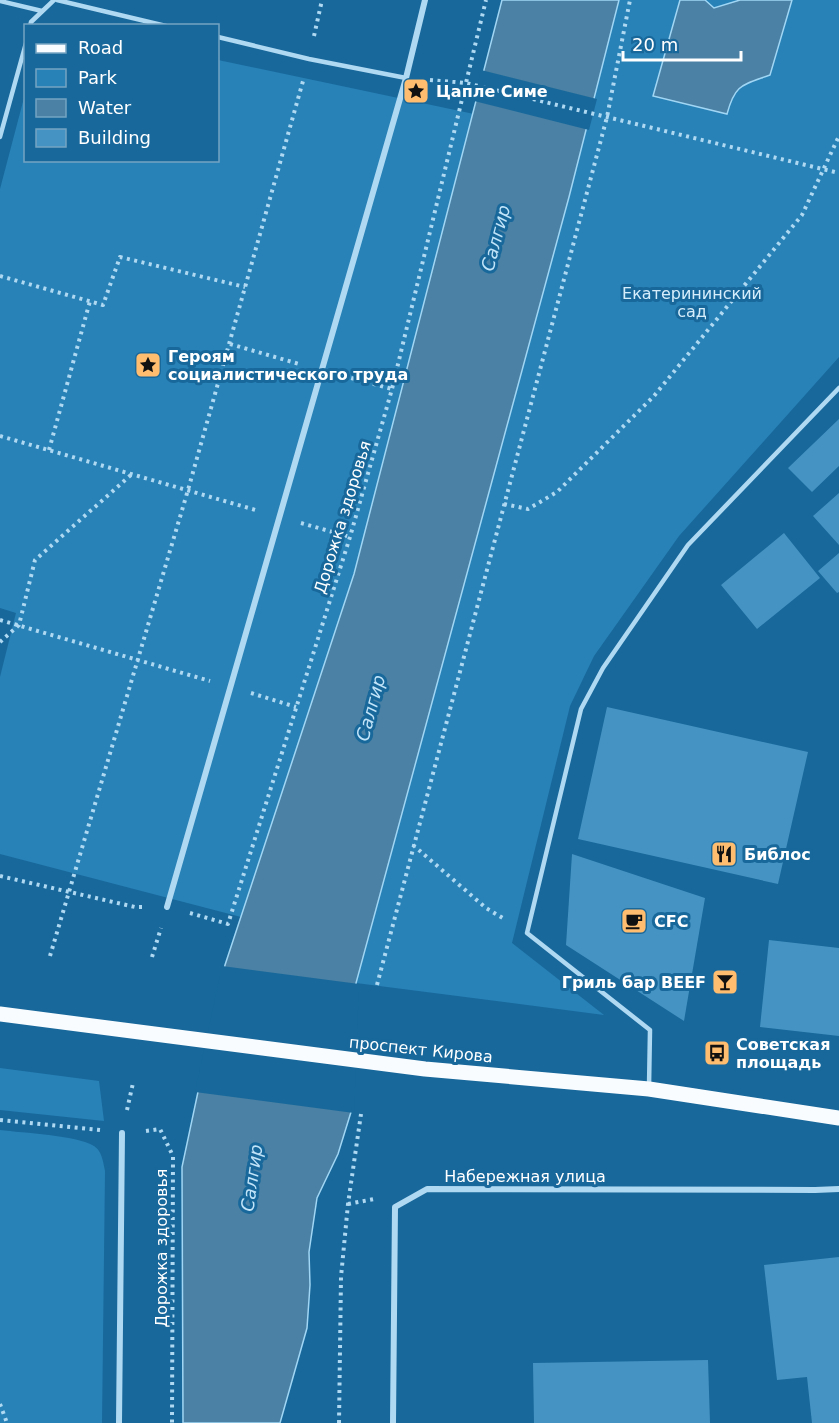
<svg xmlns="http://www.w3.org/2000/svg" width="839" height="1423" font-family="'DejaVu Sans',sans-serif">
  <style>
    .green { fill: #2882b7 }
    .water { fill: #4a81a4; stroke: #a1d6f4; stroke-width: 1.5 }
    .pier { fill: #18689b }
    .building { fill: #4593c3 }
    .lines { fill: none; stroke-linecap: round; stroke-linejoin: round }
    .path { stroke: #afd8f2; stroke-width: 4; stroke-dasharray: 3 4.5; stroke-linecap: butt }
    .service { stroke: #afd8f2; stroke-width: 4.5 }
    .minor { stroke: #afd8f2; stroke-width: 6 }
    .primary { stroke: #f9fcff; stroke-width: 15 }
    .labels { text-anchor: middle; stroke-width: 6; stroke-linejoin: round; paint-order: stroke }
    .poi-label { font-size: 16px; font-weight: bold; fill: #fff; stroke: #18689b; text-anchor: start }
    .park-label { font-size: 16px; fill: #d6eefc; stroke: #18689b }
    .street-label { font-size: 16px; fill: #fff; stroke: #18689b }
    .water-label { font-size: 18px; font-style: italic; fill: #c2e4f9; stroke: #18689b }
  </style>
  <rect width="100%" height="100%" fill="#18689b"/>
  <path class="green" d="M619,0h220v357l-160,179 -85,120 -24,50 -58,237 92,72 -248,-32 213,-786z
    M218,60l256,54 -120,460 -113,343 -241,-63v-177l16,-64 -16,-5v-419l25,-95 1,66h192z
    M0,1068l99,13 5,40 -104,-11z
    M0,1130c23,3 76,5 94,16 8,5 9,16 11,25l-3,252h-102z"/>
  <path class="water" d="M502,0h117l-50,197 -213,786 -5,129 -13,42 -21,44 -8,54 1,33 -3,43 -27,95h-97l-1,-256 43,-202 129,-391z
    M680,0h25l9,8 26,-8h52l-22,75c-28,10 -35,9 -43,39l-74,-18z"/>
  <path class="pier" d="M481,70l116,29 -8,31 -115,-29z
    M222,966l137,18 -5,129 -159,-21z"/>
  <path class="building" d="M839,419v47l-27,26 -24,-24z
    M839,493v52l-26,-29z
    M784,533l36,45 -63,51 -36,-44z
    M839,553v39l-2,1 -19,-22z
    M607,707l201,45 -30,132 -200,-45z
    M572,854l133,44 -21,123 -118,-76z
    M769,940l70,8v88l-79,-9z
    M839,1257v166h-27l-5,-46 -30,3 -13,-115z
    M708,1360l2,63h-176l-1,-60z"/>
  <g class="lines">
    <path class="path" d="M314,36l8,-36
      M430,80l36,3 373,90
      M0,276l103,29 17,-48 125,30
      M230,344l69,20
      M344,376l48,13
      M0,436l259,75
      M49,450l41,-149
      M504,504l24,5 29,-17 97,-96 148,-181 37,-79
      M301,523l49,14
      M0,620l210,61
      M0,642l19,-17 16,-65 97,-86
      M251,693l45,14
      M413,845l73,63 20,12
      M0,876l135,31h11
      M190,913l38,11 122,-387 42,-148 94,-389
      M50,956l138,-466 115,-409
      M152,957l9,-29
      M377,985l230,-868 23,-117
      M127,1110l6,-27
      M0,1120l100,10
      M146,1131l14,-2 13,27 -1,267
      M348,1204l26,-5
      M0,1404l7,19
      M339,1423l2,-146 7,-73 13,-90"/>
    <path class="service" d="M57,0l109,26
      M0,1l42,10
      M30,26l1,-4 23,-22
      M218,37l91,22 97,19
      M0,137l26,-94
      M649,1087l1,-57 -123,-97 54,-224 22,-41 85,-123 151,-157"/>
    <path class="minor" d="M167,907l239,-829 19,-78
      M119,1423l3,-290
      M393,1423l2,-216 32,-18 388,1 24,-1"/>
    <path class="primary" d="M0,1014l425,55 224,20 190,29"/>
  </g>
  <defs>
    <symbol id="sight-square" viewBox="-11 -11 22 22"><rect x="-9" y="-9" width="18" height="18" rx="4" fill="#ffbd6f" stroke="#18689b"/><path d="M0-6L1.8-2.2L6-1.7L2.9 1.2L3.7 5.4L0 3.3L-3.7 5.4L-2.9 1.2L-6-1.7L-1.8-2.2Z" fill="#111"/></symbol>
    <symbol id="restaurant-square" viewBox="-11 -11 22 22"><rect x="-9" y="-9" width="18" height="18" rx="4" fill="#ffbd6f" stroke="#18689b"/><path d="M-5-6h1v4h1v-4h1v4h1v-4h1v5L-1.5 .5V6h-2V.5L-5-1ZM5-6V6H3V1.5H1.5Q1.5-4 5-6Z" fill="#111"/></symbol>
    <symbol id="cafe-square" viewBox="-11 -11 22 22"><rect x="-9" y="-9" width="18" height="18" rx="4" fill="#ffbd6f" stroke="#18689b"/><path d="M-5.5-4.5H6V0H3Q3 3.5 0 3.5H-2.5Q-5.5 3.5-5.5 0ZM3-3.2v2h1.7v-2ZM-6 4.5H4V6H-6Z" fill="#111"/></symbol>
    <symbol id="bar-square" viewBox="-11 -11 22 22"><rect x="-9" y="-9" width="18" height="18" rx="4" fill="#ffbd6f" stroke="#18689b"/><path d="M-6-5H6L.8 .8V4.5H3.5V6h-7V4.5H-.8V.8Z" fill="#111"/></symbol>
    <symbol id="bus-square" viewBox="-11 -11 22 22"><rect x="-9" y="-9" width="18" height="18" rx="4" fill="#ffbd6f" stroke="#18689b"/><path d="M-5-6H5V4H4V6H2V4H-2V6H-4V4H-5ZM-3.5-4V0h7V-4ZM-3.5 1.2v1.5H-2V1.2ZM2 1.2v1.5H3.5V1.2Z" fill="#111"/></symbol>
  </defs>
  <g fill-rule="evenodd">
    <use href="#sight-square" x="401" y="76" width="30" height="30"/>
    <use href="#sight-square" x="133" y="350" width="30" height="30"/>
    <use href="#restaurant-square" x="709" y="839" width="30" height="30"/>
    <use href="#cafe-square" x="619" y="906" width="30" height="30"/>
    <use href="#bar-square" x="710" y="967" width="30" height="30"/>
    <use href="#bus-square" x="702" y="1038" width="30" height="30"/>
  </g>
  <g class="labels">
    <g class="poi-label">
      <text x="436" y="97">Цапле Симе</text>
      <text x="168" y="362">Героям<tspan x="168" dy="18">социалистического труда</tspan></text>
      <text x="744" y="860">Библос</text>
      <text x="654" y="927">CFC</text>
      <text x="706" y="988" text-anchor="end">Гриль бар BEEF</text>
      <text x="736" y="1050">Советская<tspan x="736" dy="18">площадь</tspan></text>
    </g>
    <g class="park-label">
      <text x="692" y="299">Екатерининский<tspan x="692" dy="18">сад</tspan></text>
    </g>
    <g class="street-label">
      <text transform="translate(342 517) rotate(-73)" y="6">Дорожка здоровья</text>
      <text transform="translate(421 1049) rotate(6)" y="6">проспект Кирова</text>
      <text x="525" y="1182">Набережная улица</text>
      <text transform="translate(161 1248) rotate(-90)" y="6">Дорожка здоровья</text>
    </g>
    <g class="water-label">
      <text transform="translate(496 238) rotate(-75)" y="6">Салгир</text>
      <text transform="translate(371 708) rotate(-75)" y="6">Салгир</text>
      <text transform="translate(252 1178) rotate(-82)" y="6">Салгир</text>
    </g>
  </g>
  <rect x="24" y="24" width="195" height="138" fill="#18689b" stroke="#74a4c3" stroke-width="1.5"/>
  <rect x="36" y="44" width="30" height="9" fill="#f9fcff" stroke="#74a4c3" stroke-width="1.5"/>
  <text x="78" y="54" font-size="18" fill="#ffffff">Road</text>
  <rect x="36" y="69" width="30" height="18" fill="#2882b7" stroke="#74a4c3" stroke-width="1.5"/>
  <text x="78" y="84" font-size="18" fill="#ffffff">Park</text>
  <rect x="36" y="99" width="30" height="18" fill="#4a81a4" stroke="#74a4c3" stroke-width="1.5"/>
  <text x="78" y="114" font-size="18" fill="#ffffff">Water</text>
  <rect x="36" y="129" width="30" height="18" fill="#4593c3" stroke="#74a4c3" stroke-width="1.5"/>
  <text x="78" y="144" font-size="18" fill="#ffffff">Building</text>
  <path d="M623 51v9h118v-9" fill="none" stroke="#ffffff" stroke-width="3"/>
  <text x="632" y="51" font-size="18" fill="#ffffff" stroke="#18689b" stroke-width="4.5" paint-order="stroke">20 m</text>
</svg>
